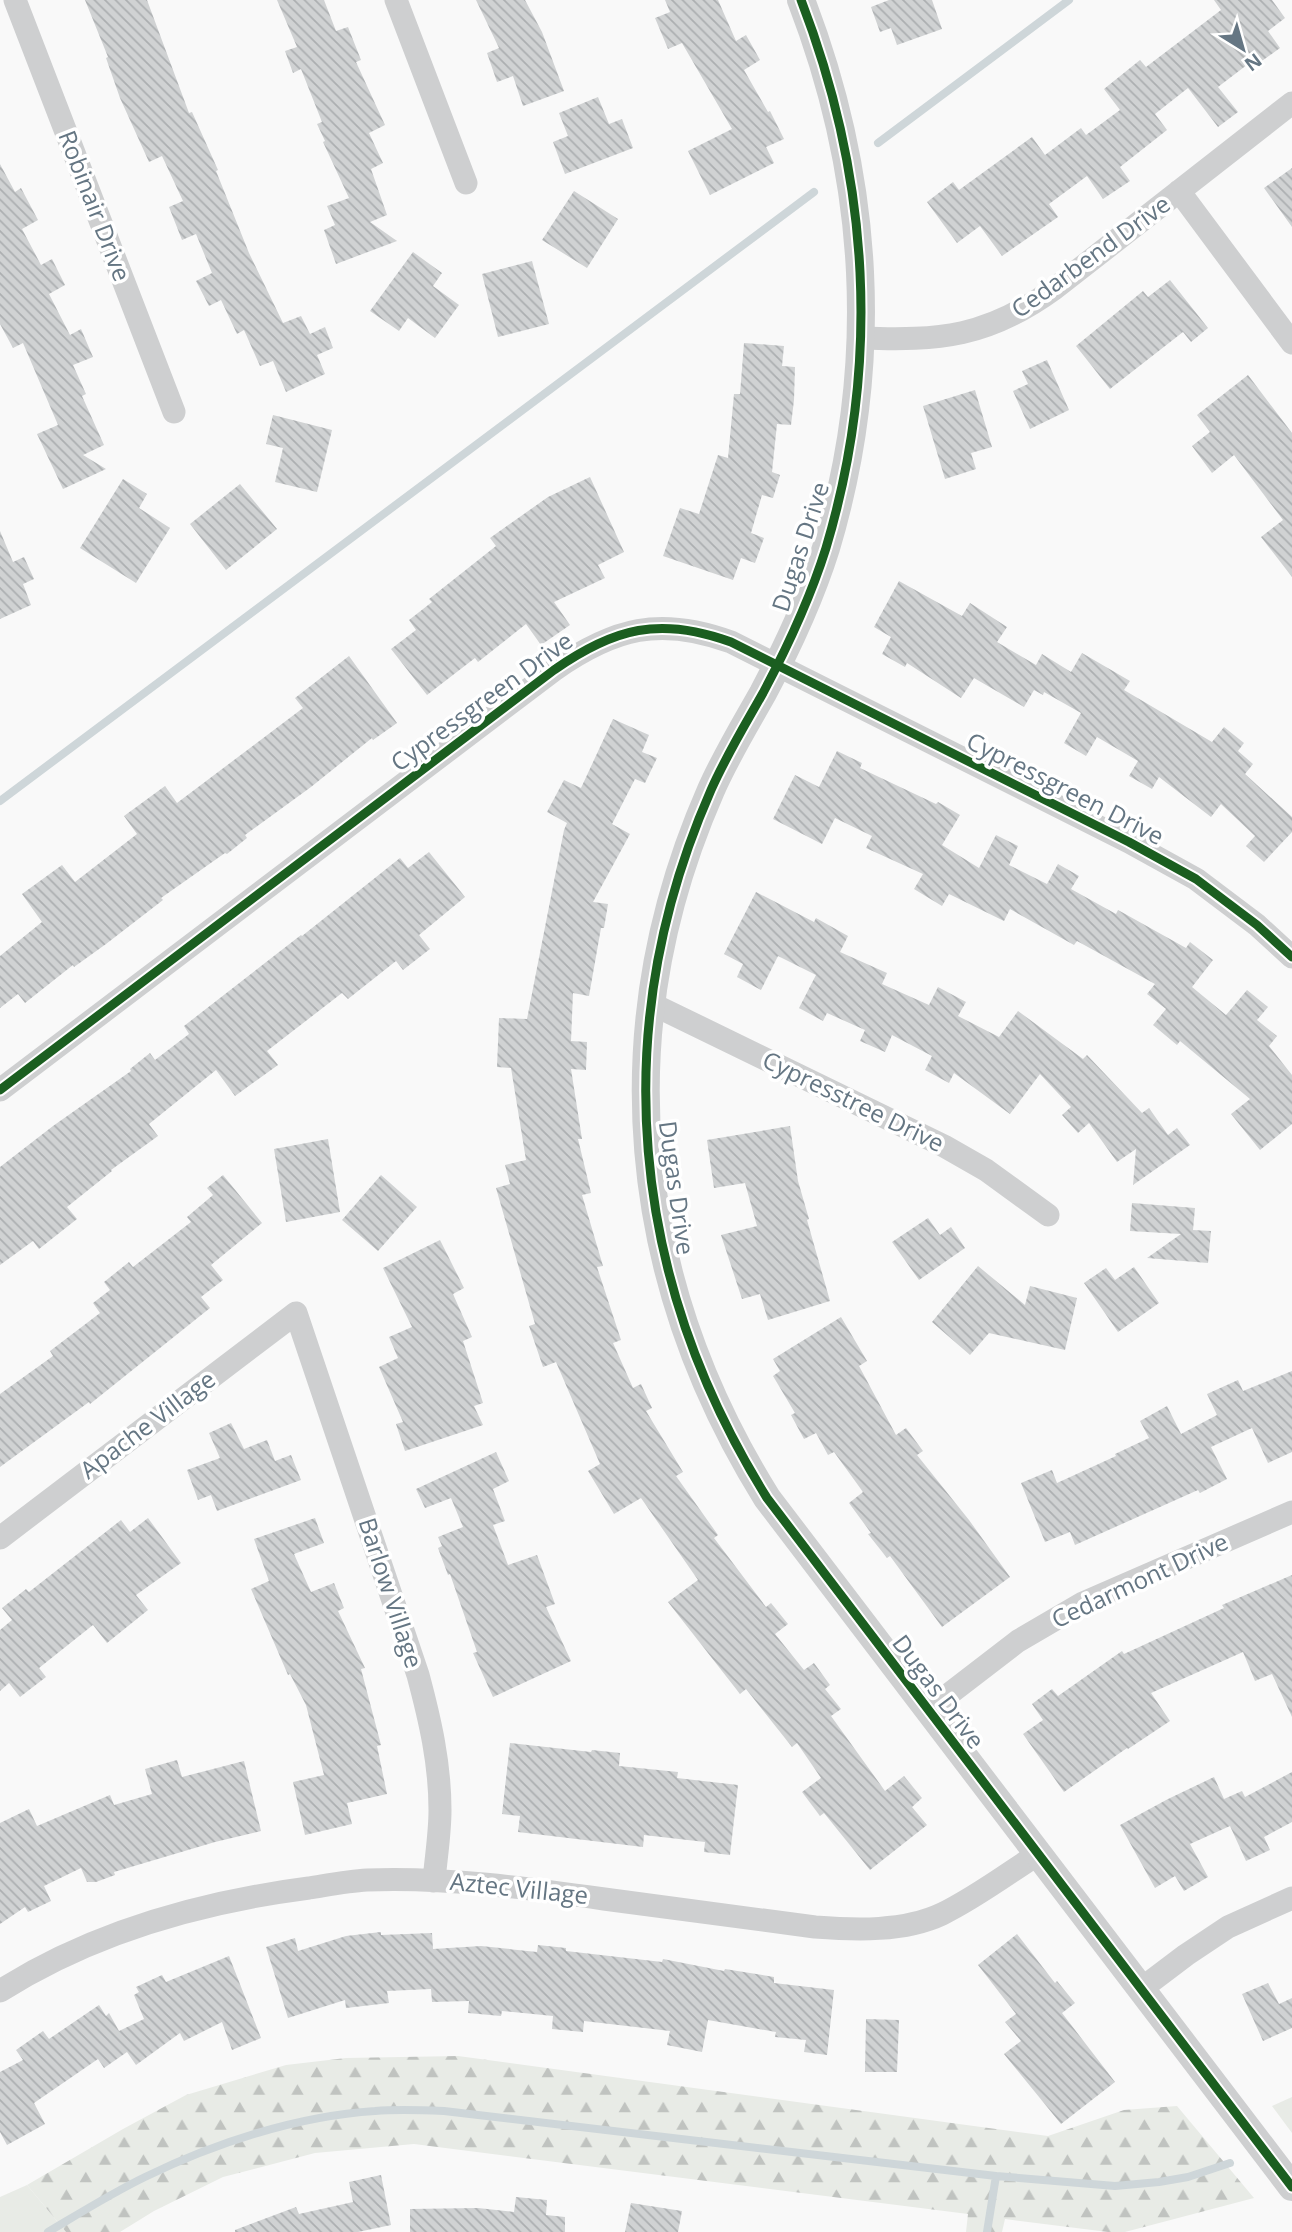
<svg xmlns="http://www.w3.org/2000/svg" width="1292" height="2232" font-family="'Open Sans',sans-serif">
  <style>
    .green { fill: #e8ebe6 }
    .forest { fill: url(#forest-firs) }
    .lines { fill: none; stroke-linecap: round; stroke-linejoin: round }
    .stream { stroke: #ced6d9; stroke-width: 8 }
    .building { fill: url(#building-back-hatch) }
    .minor { stroke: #cecfd0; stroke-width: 23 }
    .tertiary { stroke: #cecfd0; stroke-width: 28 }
    .cycleway-casing { stroke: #fff; stroke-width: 13 }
    .cycleway { stroke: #1b5e20; stroke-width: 9 }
    .labels { text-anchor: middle; stroke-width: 7; stroke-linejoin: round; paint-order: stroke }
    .street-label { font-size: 24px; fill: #657683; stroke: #fff }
  </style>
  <defs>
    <pattern id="forest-firs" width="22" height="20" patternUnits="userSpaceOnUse" patternTransform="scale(1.75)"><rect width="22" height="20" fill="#e8ebe6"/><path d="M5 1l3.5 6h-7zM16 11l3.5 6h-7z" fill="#c0c3c0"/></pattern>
    <pattern id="building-back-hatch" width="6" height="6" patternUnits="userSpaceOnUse" patternTransform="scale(1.75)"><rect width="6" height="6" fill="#d0d2d3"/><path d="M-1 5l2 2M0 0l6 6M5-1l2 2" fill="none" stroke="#acafb1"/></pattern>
  </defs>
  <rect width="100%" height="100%" fill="#f9f9f9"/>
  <path class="green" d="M1292,2097v36l-20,-27z
    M27,2185l39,47h-66v-35z"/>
  <path class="forest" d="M458,2056l590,80 76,-26 53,-4 77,92 -129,34h-17l-103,-13 -3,13h-36l2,-18 -554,-70 -99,9 -92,24 -69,34 -34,21h-54l-39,-47 96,-56 63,-34 100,-30 60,-7z"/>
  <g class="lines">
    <path class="stream" d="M878,143l191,-143
      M0,801l814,-609
      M48,2232c32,-19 64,-39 97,-55 70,-34 152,-61 230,-66 23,-2 46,-1 69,0l552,65 119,10 44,-4 29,-5 42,-14
      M987,2232l9,-56"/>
  </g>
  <path class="building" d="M85,0h62l42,113 3,-1 26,58 -2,1 33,82 34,70 18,-7 9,18 15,-7 8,21 -16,7 8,19 -39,18 -13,-31 -13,5 -16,-36 -7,4 -16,-34 -12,6 -13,-25 16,-8 -16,-39 -14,6 -13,-33 14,-6 -21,-45 -13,6 -29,-64 -14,-40 2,-1z
    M277,0h47l12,31 12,-4 13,33 -5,2 29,63 -16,8 14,30 -12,6 16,46 -17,7 27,19 -61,23 -12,-34 11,-5 -8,-19 22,-8 -26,-56 2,-1 -8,-17 5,-2 -21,-53 -8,4 -8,-22 12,-4z
    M476,0h49l17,32 22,59 -41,15 -10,-30 -16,6 -10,-29 12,-5z
    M665,0h53l18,41 10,-6 14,25 -16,10 24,42 2,-1 14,28 -18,8 8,16 -64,32 -22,-44 44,-22 -50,-86 -14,6 -13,-31 15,-6z
    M889,0h43l10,29 -45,16 -6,-17 -11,4 -9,-25z
    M1214,0h58l13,18 -17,13 12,17 -21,15 -3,-5 -38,29 20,25 -20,15 -30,-39 -33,26 12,16 -47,37 10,14 -27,18 -16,-23 -38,28 9,13 -56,39 -22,-30 -23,17 -30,-41 26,-20 6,8 73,-53 13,18 36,-27 5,7 34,-25 -16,-21 36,-29 6,7 75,-57z
    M598,97l11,27 13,-5 11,29 -68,26 -12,-32 15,-6 -9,-23z
    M0,164l15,28 6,-4 17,32 -16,9 19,36 11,-6 13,26 -16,9 21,41 11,-6 12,28 -20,8 13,29 -4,2 22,49 -21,10 23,14 -43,20 -26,-55 21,-9 -35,-82 -10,5 -13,-24z
    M1292,168v59l-28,-39z
    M574,191l44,28 -31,49 -45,-28z
    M413,252l29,21 -9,13 26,19 -24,33 -27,-20 -9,13 -29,-20z
    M532,261l17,63 -51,13 -16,-63z
    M1170,280l38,48 -17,14 -8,-10 -73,57 -34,-43 67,-55 5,6z
    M744,343l40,3 -2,20 13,1 -1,33 -3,25 -14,-1 -5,48 8,3 -7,23 -11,-3 -11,38 13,5 -9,25 -14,-5 -8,22 -70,-24 17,-48 19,6 19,-59 10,3 6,-64h6z
    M1047,360l22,50 -39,19 -17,-38 15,-7 -6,-13z
    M1248,375l44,58v144l-31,-40 22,-17 -49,-65 -22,18 -20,-27 18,-14 -13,-17z
    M975,390l17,57 -21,6 5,16 -31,10 -22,-73z
    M273,415l59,15 -15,62 -42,-10 8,-34 -17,-4z
    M590,477l34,75 -26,13 7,13 -51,24 16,23 -29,20 -15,-21 -48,38 -3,-4 -48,37 -36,-46 25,-19 -7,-10 23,-18 -3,-3 67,-53 -6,-8 58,-41z
    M123,479l24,15 -8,14 31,20 -34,55 -56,-35z
    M240,484l37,45 -51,41 -36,-46z
    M0,531l13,31 11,-5 10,22 -11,5 8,21 -31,14z
    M899,581l63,35 8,-13 37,24 -10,15 39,23 6,-11 29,18 11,-19 48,28 -6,9 88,52 12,-15 20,16 -6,8 15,13 -8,10 47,43v15l-28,30 -18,-16 9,-10 -34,-32 -10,13 -52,-40 -7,12 -23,-13 9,-15 -41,-24 -11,19 -22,-13 17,-30 -37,-21 -1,3 -9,-5 -10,17 -50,-29 -13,20 -54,-35 -2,4 -23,-13 9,-17 -17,-10z
    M349,656l48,67 -24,17 -1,-2 -61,49 -66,48 2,3 -20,16 -2,-1 -64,45 2,2 -57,44 -32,23 -1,-2 -48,38 -7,-9 -18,14v-52l42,-34 -20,-28 40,-29 13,17 62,-48 -13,-18 41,-30 12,17 126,-95 -8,-10z
    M613,719l36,16 -7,17 15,6 -12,25 -10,-4 -23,45 18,10 -37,68 15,2 -4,24h-3l-12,68 -16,-3 -2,48 16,1 -1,28 -15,-1 11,70h-4l13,54 -9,2 21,71 -6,1 24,73 -8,3 20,45 8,-4 11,24 -6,3 37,61 -7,4 42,59 -4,3 52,69 5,-4 17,21 -13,10 29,36 10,-7 16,22 -5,4 16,20 -10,7 54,75 19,-15 18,22 -10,9 15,18 -57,45 -46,-57 -4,3 -18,-24 19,-14 -24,-35 -5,4 -46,-58 -6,5 -72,-92 30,-22 -57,-82 -27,16 -26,-43 12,-7 -44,-102 -13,5 -14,-41 6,-2 -39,-136 14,-4 -5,-19 21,-5 -15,-92 -14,-1 2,-49 28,1 37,-189 3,-7 -20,-11 17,-32 17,8z
    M837,751l25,12 -2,5 76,36 2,-2 22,13 -18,30 37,23 17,-33 22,11 -9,19 38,19 11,-20 21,12 -8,13 45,25 2,-4 68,38 4,-6 23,18 -21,27 34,28 21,-25 21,17 -11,13 20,16 -8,10 23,29v49l-32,26 -29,-36 19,-15 -70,-58 -3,4 -24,-20 13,-16 -19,-15 8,-10 -78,-43 -3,4 -64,-36 -6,12 -55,-27 -7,12 -28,-17 9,-15 -57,-26 6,-12 -37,-18 -13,26 -49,-25 22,-44 24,12z
    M429,852l36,45 -46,38 11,14 -27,21 -7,-9 -48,38 -6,-6 -75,58 11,14 -43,31 -19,-26 -67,54 9,12 -47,34 1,1 -45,36 10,12 -38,30 -6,-8 -33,24v-98l53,-41 78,-55 -1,-2 20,-16 5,7 34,-26 -5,-8 117,-91 1,1 98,-78 8,10z
    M756,892l58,30 2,-4 32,18 -8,16 47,21 -5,11 47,21 9,-18 28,15 -8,14 41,21 19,-26 65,48 4,-4 55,58 7,-5 19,27 9,-7 13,17 -57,40 3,-36 -19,13 -28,-39 -11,10 -16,-18 9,-8 -31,-33 -30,40 -56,-41 -5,10 -24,-13 7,-14 -40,-21 -7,17 -25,-11 5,-11 -38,-17 -4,8 -24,-13 17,-33 -38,-19 -17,34 -24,-13 6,-13 -19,-10z
    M790,1126l8,55 11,38 -2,1 23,81 -62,19 -8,-26 -18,5 -21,-64 36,-9 -12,-43 -31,5 -7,-48z
    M328,1139l12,73 -54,10 -12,-73z
    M223,1175l39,48 -51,42 12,15 -22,17 9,11 -120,96 -1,-2 -89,65v-73l53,-38 -3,-5 50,-38 -7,-10 17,-13 -6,-8 25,-20 4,5 58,-45 -4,-5 26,-22 -6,-7z
    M381,1175l36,32 -39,44 -36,-31z
    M1132,1203l63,5 -2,22 18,1 -3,32 -61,-5 34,-24 -51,-3z
    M928,1218l12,17 11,-8 14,21 -46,32 -27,-38z
    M440,1240l24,48 -11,6 19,43 -9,4 20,62 -9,3 9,19 -78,26 -9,-27 7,-2 -24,-55 19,-9 -9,-21 23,-10 -29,-59z
    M978,1266l47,39 5,-19 47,12 -12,52 -76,-17 -19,22 -38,-33z
    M1134,1267l25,36 -41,29 -34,-49 22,-15 9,12z
    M841,1317l26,44 -8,5 37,69 10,-7 17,23 -6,4 52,65 41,57 -68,50 -52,-71 -3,2 -19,-24 3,-1 -22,-30 14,-11 -29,-40 -6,3 -12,-22 -12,6 -13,-24 4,-2 -22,-37 7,-5 -7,-12z
    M1292,1371v81l-24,11 -16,-35 -41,19 16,32 -27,14 -2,-3 -123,55 -5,-13 -25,10 -24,-59 31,-13 5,13 59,-27 -1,-2 34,-16 -9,-17 27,-15 14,28 36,-19 -10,-21 31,-14 5,11z
    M231,1423l13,26 23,-9 8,21 16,-6 10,25 -84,31 -6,-16 -13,5 -11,-30 33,-12 -11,-25z
    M496,1452l13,29 -16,8 12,32 -12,4 15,40 29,-10 18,49 -9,3 25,54 -78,36 -20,-44 4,-1 -27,-78 -2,1 -10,-27 4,-2 -4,-9 25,-10 -12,-29 -26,10 -9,-19z
    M148,1518l33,45 -45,32 12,15 -41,33 -14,-18 -54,43 7,9 -26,20 -11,-14 -9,8v-61l12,-10 -10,-12 24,-19 3,3 92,-72 9,12z
    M315,1518l9,25 -30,11 17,38 23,-9 10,25 -6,3 27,57 -4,1 20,76 -4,1 10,48 -40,9 5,21 -47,11 -12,-53 31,-7 -18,-70 -16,-31 -2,1 -37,-86 18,-8 -15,-42z
    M1292,1575v142l-20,-43 -17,7 -12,-29 -92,41 19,28 -42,28 -1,-1 -63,44 -41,-58 20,-14 -11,-16 20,-15 6,7 64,-45 2,3 100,-46 -2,-3z
    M510,1743l81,9 1,-2 28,3 -1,13 59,6 -1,6 61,7 -8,70 -26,-3 1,-10 -61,-7 -1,12 -125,-15 2,-16 -18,-2z
    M177,1760l5,17 62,-16 17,70 -46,11 -101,30 1,3 -19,7h-9l-6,-14 -37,18 7,15 -23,11 -3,-5 -25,17v-101l29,-14 8,17 73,-31 4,10 38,-11 -7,-25z
    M1292,1772v50l-28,15 6,13 -24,11 -16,-35 -40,18 18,33 -24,14 -9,-15 -20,12 -35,-63 48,-26 46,-22 10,22 18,-8 3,6z
    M381,1932v3l51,-2 1,16 48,-3 56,6 1,-7 28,3v3l96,11 1,-3 61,12 1,-2 49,8v6l60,7 -7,65 -23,-3 2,-12 -31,-3 1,-5 -68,-12 -6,32 -35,-7 3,-14 -86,-10 -1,11 -31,-3 1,-13 -51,-5 -1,5 -33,-3 1,-12 -37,1 -1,-13 -44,2 2,12 -43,5 -1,-8 -57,18 -22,-71 29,-9 3,13 48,-15z
    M1017,1934l38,49 2,-2 18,22 -13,10 53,69 -54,42 -57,-70 17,-13 -16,-19 11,-8 -38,-49z
    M229,1956l32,82 -29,12 -10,-28 -38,19 -4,-8 -44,32 -9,-13 -23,16 -6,-9 -64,44 11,21 -38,21 -7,-13v-60l23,-12 -7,-10 27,-19 6,8 50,-34 7,11 3,-3 10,18 25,-12 -10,-24 5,-3 -3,-5 26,-12 4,7z
    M1268,1983l11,21 13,-6v30l-29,13 -21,-47z
    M866,2019l33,1 -2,52h-32z
    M381,2175l10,50 -33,7h-123v-2l61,-23 3,7 54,-12 -4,-20z
    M516,2197l31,3 -1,15 19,2v15h-155v-23l68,-1 36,4z
    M631,2203l51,8 -4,21h-53z"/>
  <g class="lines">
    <path class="minor" d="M15,0l159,412
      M396,0l70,183
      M1179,191l113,152
      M861,338c79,3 127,-1 193,-49l238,-186
      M650,1003l294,143 42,24 62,45
      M0,1090l554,-420c60,-42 106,-54 177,-28l398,200 67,37 61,46 35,32
      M0,1538l296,-225 122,362c12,45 22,88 22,135 0,24 -4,47 -6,71
      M927,1711l91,-70 65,-38 209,-91
      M1141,1989l45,-34 42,-28 64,-29
      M0,1991c93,-59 201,-89 309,-103 19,-3 39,-7 58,-8 80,-3 159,8 237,19 71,9 141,19 211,28 40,3 89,5 127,-13 33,-16 65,-40 96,-60"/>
    <path class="tertiary" d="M801,0c69,179 80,364 25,548 -16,51 -38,98 -63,145 -18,32 -37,63 -52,97 -105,239 -81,488 56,708l525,689"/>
    <defs>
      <path id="cycleway" d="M801,0c69,179 80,364 25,548 -16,51 -38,98 -63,145 -18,32 -37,63 -52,97 -105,239 -81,488 56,708l525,689
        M0,1090l554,-420c60,-42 106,-54 177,-28l398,200 67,37 61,46 35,32"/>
    </defs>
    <use href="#cycleway" class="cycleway-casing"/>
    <use href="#cycleway" class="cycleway"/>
  </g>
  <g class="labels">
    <g class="street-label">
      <text transform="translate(94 206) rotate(69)" y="8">Robinair Drive</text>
      <text transform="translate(1091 257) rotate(-36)" y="8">Cedarbend Drive</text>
      <text transform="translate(801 547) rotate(-72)" y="8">Dugas Drive</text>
      <text transform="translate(482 702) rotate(-36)" y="8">Cypressgreen Drive</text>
      <text transform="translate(1065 789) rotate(27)" y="8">Cypressgreen Drive</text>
      <text transform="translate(853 1102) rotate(26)" y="8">Cypresstree Drive</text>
      <text transform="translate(676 1188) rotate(82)" y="8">Dugas Drive</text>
      <text transform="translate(148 1425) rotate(-37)" y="8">Apache Village</text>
      <text transform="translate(1140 1581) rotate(-25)" y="8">Cedarmont Drive</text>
      <text transform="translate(390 1593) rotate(72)" y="8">Barlow Village</text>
      <text transform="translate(938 1692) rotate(53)" y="8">Dugas Drive</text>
      <text transform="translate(519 1889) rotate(6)" y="8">Aztec Village</text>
    </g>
  </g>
  <g transform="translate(1243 49) rotate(143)" stroke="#ffffff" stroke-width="5" paint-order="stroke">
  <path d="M0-5L12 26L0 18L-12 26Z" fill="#657683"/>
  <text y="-10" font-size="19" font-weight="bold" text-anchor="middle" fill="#657683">N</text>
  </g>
</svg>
